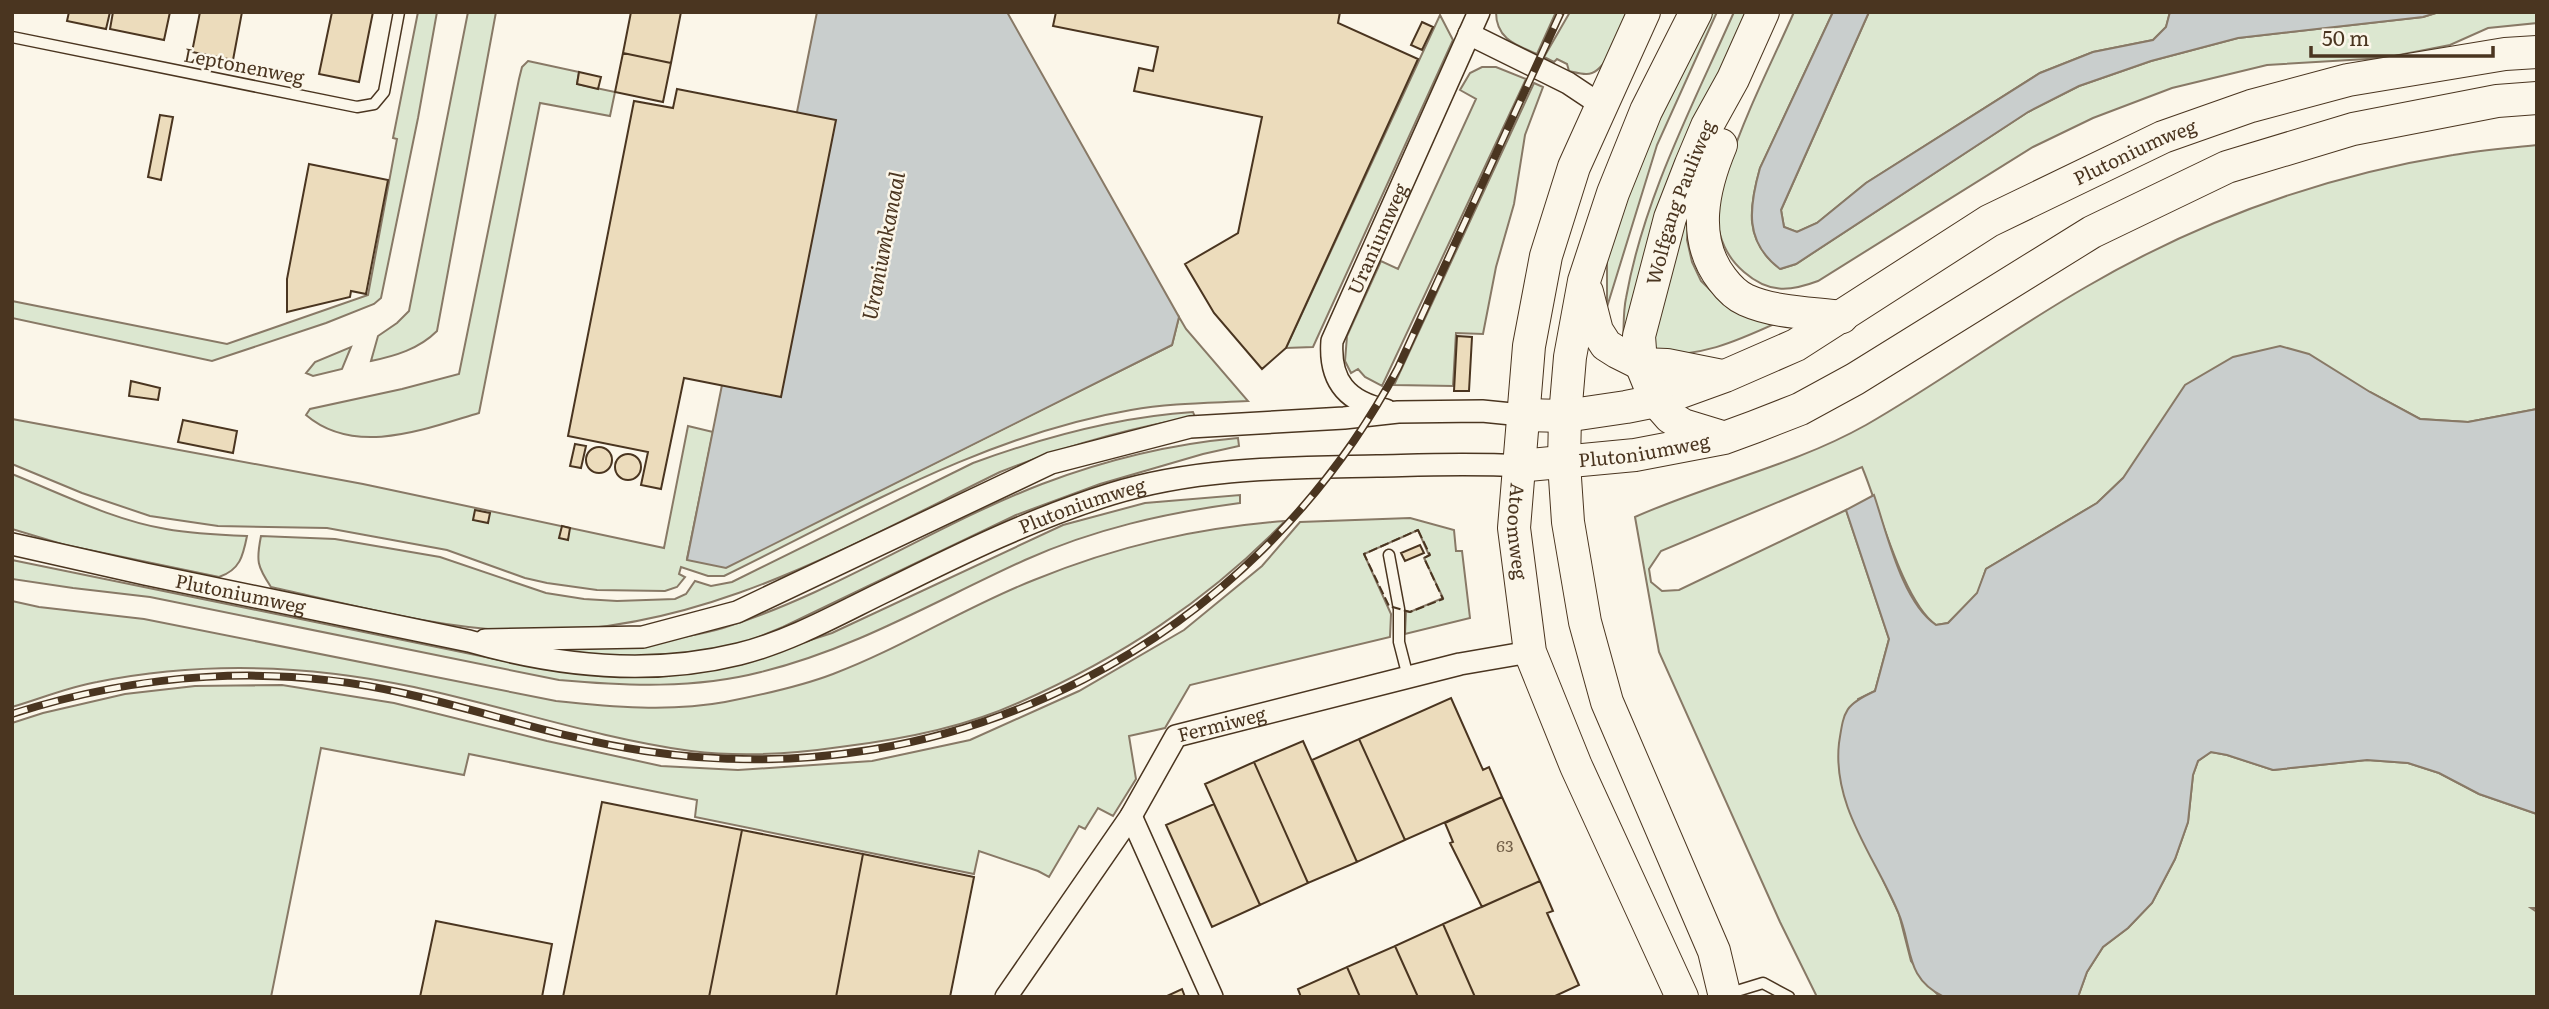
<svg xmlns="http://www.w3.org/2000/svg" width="2549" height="1009" font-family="Literata,serif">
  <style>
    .green { fill: #dce7d0; stroke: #887966; stroke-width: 2 }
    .water { fill: #c9cecd; stroke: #887966; stroke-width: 2 }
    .building { fill: #ecdcbc; stroke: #4a3520; stroke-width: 2 }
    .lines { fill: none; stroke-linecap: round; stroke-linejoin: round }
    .lane-casing { stroke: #4a3520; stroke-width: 13 }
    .street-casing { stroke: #4a3520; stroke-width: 24 }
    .secondary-casing { stroke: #4a3520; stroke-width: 34 }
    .lane { stroke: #fbf6e9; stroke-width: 10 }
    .street { stroke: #fbf6e9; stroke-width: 21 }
    .secondary { stroke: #fbf6e9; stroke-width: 32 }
    .rail-casing { stroke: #4a3520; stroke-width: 8 }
    .rail { stroke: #fbf6e9; stroke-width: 5; stroke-dasharray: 16; stroke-linecap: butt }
    .fence { stroke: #4a3520; stroke-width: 2; stroke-dasharray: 9 3.5; stroke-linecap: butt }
    .labels { text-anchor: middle; stroke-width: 5; stroke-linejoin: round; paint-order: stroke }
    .number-label { font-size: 16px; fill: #725f47 }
    .street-label { font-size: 19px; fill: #4a3520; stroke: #fbf6e9 }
    .water-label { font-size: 21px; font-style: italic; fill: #4a3520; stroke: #fbf6e9 }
  </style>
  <rect width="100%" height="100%" fill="#fbf6e9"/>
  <path class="green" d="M418,12h19l-19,106 -37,180 -7,6 -48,19 -114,38 -200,-43v-17l215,43 141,-49 29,-156 -4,-1z
    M468,12h28l-59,319c-18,18 -42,25 -66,30l7,-25 19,-13 12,-12z
    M1496,12h60l-19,42c-21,-9 -41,-15 -41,-42z
    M1570,12h58c-8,17 -21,63 -42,62 -6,0 -12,-2 -17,-3l-2,-7 -10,-5 -3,3 -10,-5z
    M1706,12h11l-60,133 -50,162v-51l40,-116z
    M1734,12h17l-128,329c1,-14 0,-29 3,-43 18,-101 67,-193 108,-286z
    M1794,12h39l-73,156c-11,39 -17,74 21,101l15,-5 232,-152 51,-26 72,-25 87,-23 185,-21 16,-5h98v11l-49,5 -38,17 -66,13 -117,7 -95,23 -79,30 -60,29 -215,134c-29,11 -50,12 -74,-9 -20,-17 -28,-41 -27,-67 1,-13 7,-28 12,-41 17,-52 43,-102 65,-152z
    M1869,12h301l-4,15 -13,13 -60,12 -53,21 -174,110 -49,40 -20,9 -13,-5 -3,-17z
    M1440,15l13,25 -140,307 -27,1z
    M528,61l51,11 -2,12 38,8 -5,24 -70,-13 -61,310c-54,16 -124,44 -173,2l4,-6 92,-20 57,-15 60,-295 3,-12z
    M1482,67h14l30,12 -144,307 -17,-9 -7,-8 -7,4 -6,-12 2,-25 34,-75 17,8 78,-170 -16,-9 10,-17z
    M1534,83l9,4 -18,48 -11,69 -18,63 -13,67 -27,-1 -3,53 -59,-1z
    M2537,145v264l-69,13 -48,-3 -50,-27 -247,86 -26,25 -111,66 -8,24 -30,30 -12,2c-33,-23 -57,-118 -74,-158l-201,84 -12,18 2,13 11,9 17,-1 167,-80 43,129 -14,52 -17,8 25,181 16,34 12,47 26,33 7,3h-127l-37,-75 -121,-270 -24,-135c76,-34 158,-51 231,-92 75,-43 145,-95 220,-138 113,-66 237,-111 367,-132 27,-5 56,-7 84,-10z
    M1690,184l-3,56 5,22 9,19 27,26 53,14c-50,23 -78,35 -134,35z
    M1179,317l7,12 62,72c-39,2 -78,2 -117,9 -146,25 -276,102 -407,166h-16l-27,-9 -2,7 6,3 -8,10 -12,4 -68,-1 -50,-7 -22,-5 -78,-28 -120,-22 -109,-2 -68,-10 -68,-23 -70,-29v-45l351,65 301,64 24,-122 25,6 -26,127 39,8 446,-222z
    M351,347l-9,22 -29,7 -7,-3 9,-11z
    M1193,412l2,5c-68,11 -132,30 -195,55 -153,75 -303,164 -478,159 -84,-2 -169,-26 -251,-44 -14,-21 -15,-26 -10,-51l74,3 105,18 106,36 38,6 33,2 58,-2 11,-5 9,-13 16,5 21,-4 241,-119c71,-26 144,-46 220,-51z
    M1238,438l1,8 -36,8 -103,30 -84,31 -233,112 -41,17 -46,10 -68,4 -111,-12c64,-3 145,0 206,-18 112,-35 210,-102 319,-144 63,-24 129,-40 196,-46z
    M12,474c50,20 101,46 154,55 27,5 54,6 81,7 -4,20 -7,34 -28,41l-154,-32 -53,-16z
    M1240,495v8c-75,10 -146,26 -215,57 -88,40 -170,89 -264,112 -66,17 -135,14 -202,8l-409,-83 -77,-9 -61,-9v-19l493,101 244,-1 83,-27 231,-108 82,-22z
    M1410,518l44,12 2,21h6l8,67 -65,16 1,-23 4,1 33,-14 -19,-40 5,-3 -11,-25 -54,24 27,60 -1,23 -200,48 -25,43 -36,8 7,43 -23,37 -15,-8 -13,21 -6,-3 -30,51 -11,-6 -59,-20 -5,23 -279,-57 2,-17 -228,-46 -5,21 -143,-27 -50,249h-259v-274l31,-10 82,-19 70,-8 87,-1 112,18 153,38 114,25 77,4 134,-9 98,-21 109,-49 105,-61 78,-64 38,-44z
    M1285,521c-78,80 -165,137 -267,182 -55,25 -118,37 -178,44 -48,7 -100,10 -149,4 -94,-13 -184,-44 -277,-64 -104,-22 -213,-26 -317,-5 -29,5 -57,17 -85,25v-106l27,6 105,12 412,82c55,6 115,11 169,1 36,-7 74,-15 108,-28 69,-26 132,-67 201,-94 83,-34 162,-52 251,-59z
    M2211,752l16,3 46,15 94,-10 41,3 31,10 40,21 58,20v94h-6l6,4v85h-459l9,-25 16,-25 25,-19 24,-25 23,-44 13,-37 5,-47 5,-14z"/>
  <path class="water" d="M817,12h190l172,305 -7,28 -446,223 -39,-8 61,-305 21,-3z
    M1833,12h36l-88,198 3,17 13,5 20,-9 49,-40 174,-110 53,-21 60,-12 13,-13 4,-15h269l-16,5 -185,21 -87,23 -72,25 -51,26 -232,152 -16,5c-36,-27 -31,-62 -20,-101z
    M2280,346l29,8 61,38 50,27 48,3 69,-13v405l-58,-20 -40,-21 -31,-10 -41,-3 -94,10 -46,-15 -16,-3 -13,9 -5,14 -5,47 -13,37 -23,44 -24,25 -25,19 -16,25 -9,25h-134c-40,-19 -31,-50 -46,-85 -23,-55 -66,-106 -59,-169 5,-32 5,-38 36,-52l14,-52 -43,-129 28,-15c13,38 28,107 62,130l12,-2 29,-30 9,-24 111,-66 26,-25 62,-93 48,-28z"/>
  <path class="building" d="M69,12h41l-4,17 -39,-8z
    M113,12h57l-6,28 -54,-11z
    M200,12h42l-9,48 -41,-8z
    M332,12h41l-14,70 -40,-8z
    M631,12h50l-10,51 -48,-10z
    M1056,12h284l-2,11 80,36 -132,289 -24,21 -48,-56 -29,-49 53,-31 24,-116 -128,-26 5,-23 14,3 5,-24 -105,-21z
    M1422,22l11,5 -11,23 -11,-5z
    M623,53l48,10 -8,39 -48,-10z
    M579,72l22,5 -3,12 -21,-5z
    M677,89l159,31 -55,277 -97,-19 -23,111 -20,-4 7,-33 -80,-16 66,-335 39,7z
    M160,115l13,2 -12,63 -13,-3z
    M309,164l79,16 -22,114 -15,-3 -1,6 -63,15v-33z
    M1457,336l15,1 -3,54h-15z
    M131,381l29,7 -2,12 -29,-4z
    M183,420l54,11 -4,22 -55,-11z
    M575,444l11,2 -5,22 -11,-2z
    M586 460a13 13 0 1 1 26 0a13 13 0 1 1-26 0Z
    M615 467a13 13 0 1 1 26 0a13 13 0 1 1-26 0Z
    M475,510l15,3 -2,10 -15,-3z
    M562,526l8,2 -2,12 -9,-2z
    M1420,545l4,8 -19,8 -4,-8z
    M1451,698l32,72 6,-3 13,30 -97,43 -46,-101z
    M1359,739l46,101 -48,22 -45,-102z
    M1303,741l54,121 -49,21 -54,-121z
    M1254,762l54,121 -48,22 -55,-121z
    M1502,797l38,84 -58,26 -32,-64 3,-1 -8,-19z
    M602,802l140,28 -33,167h-146z
    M1214,804l46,101 -48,22 -46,-102z
    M742,830l121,24 -27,143h-127z
    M863,854l111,23 -24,120h-114z
    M1540,881l13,30 -6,2 32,72 -26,12h-78l-32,-73z
    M436,921l116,23 -10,53h-122z
    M1443,924l32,73h-57l-23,-51z
    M1395,946l23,51h-58l-13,-30z
    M1347,967l13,30h-59l-3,-8z
    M1182,989l3,8h-20z"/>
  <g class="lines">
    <defs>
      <path id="lane" d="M12,37l345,70 17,-3 10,-12 15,-80
        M1389,555l10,54v33l9,35
        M1727,994l36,-11 26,14"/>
      <g id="street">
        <path d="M1469,34l99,49 33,22"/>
        <path id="s1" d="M1386,410c-39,-8 -57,-29 -54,-69l147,-329"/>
        <path id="s2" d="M12,544l133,30 324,67c87,25 181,35 270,13 53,-13 103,-42 151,-65 72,-36 144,-71 221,-95 87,-27 177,-26 266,-28 48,-1 95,-3 142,0"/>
        <path d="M485,640l158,-3 94,-25 314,-149 139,-36 154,-9 54,-6 84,-1 40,4"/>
        <path d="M1131,816l81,181"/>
        <path id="s3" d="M1006,997l125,-181 45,-80 284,-72 70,-12"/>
      </g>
      <g id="secondary">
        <path id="s4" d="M1644,12l-70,155 -28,89 -17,90 -15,182 16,124 46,114 106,231"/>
        <path d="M1696,12l-50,99 -33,82 -29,88 -14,76 -5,59 -1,47 4,59 17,100 22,80 107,249 11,46"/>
        <path d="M1721,145c-18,43 -30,94 1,134 6,8 15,17 24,21 29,13 65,13 96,17"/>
        <path d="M1587,292l10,39 9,14 11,7 24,12 26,1 55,11"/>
        <path id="s5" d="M1522,415l43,1 61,-9 30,-6 69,-25 71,-31 193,-124 174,-84 88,-31 97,-26 157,-26 32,-2"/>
        <path id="s6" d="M1719,436l-36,-11 -13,-8 -14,-16 -15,-37 -2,-28 31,-118 21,-54 16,-38 26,-47 30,-67"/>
        <path id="s7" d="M1519,466l116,-11 89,-17 30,-11 46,-18 55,-30 237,-147 135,-65 126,-38 144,-28 40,-3"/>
      </g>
    </defs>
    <use href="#lane" class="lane-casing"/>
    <use href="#street" class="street-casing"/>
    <use href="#secondary" class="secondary-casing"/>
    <use href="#lane" class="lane"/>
    <use href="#street" class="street"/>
    <use href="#secondary" class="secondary"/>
    <defs>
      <path id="rail" d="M12,714c127,-41 261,-51 391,-21 81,18 160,46 242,58 309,47 607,-109 753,-383l163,-356"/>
    </defs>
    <use href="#rail" class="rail-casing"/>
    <use href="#rail" class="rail"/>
    <path class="fence" d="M1418,530l12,25 -6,3 19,41 -33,13 -21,-6 -25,-52z"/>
  </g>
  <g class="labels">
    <g class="number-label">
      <text x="1505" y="852">63</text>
    </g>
    <g class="street-label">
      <text transform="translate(244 66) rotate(11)" y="7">Leptonenweg</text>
      <text dy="7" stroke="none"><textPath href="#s5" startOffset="677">Plutoniumweg</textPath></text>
      <text dy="7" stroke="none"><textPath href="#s6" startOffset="282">Wolfgang Pauliweg</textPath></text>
      <text dy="7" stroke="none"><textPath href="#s1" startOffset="210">Uraniumweg</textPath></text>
      <text dy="7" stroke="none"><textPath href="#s7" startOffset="126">Plutoniumweg</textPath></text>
      <text dy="7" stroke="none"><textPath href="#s2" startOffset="1115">Plutoniumweg</textPath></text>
      <text dy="7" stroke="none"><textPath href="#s4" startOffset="541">Atoomweg</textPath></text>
      <text dy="7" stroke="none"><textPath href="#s2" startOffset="234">Plutoniumweg</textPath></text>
      <text dy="7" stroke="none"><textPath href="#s3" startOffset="359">Fermiweg</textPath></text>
    </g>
    <g class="water-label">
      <text transform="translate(884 246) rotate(-79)" y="7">Uraniumkanaal</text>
    </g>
  </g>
  <rect width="2549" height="1009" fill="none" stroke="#4a3520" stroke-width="28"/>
  <path d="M2311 46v10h182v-10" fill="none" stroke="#4a3520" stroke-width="3.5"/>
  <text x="2322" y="46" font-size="21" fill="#4a3520" stroke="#fbf6e9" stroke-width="5" paint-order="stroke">50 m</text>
</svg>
